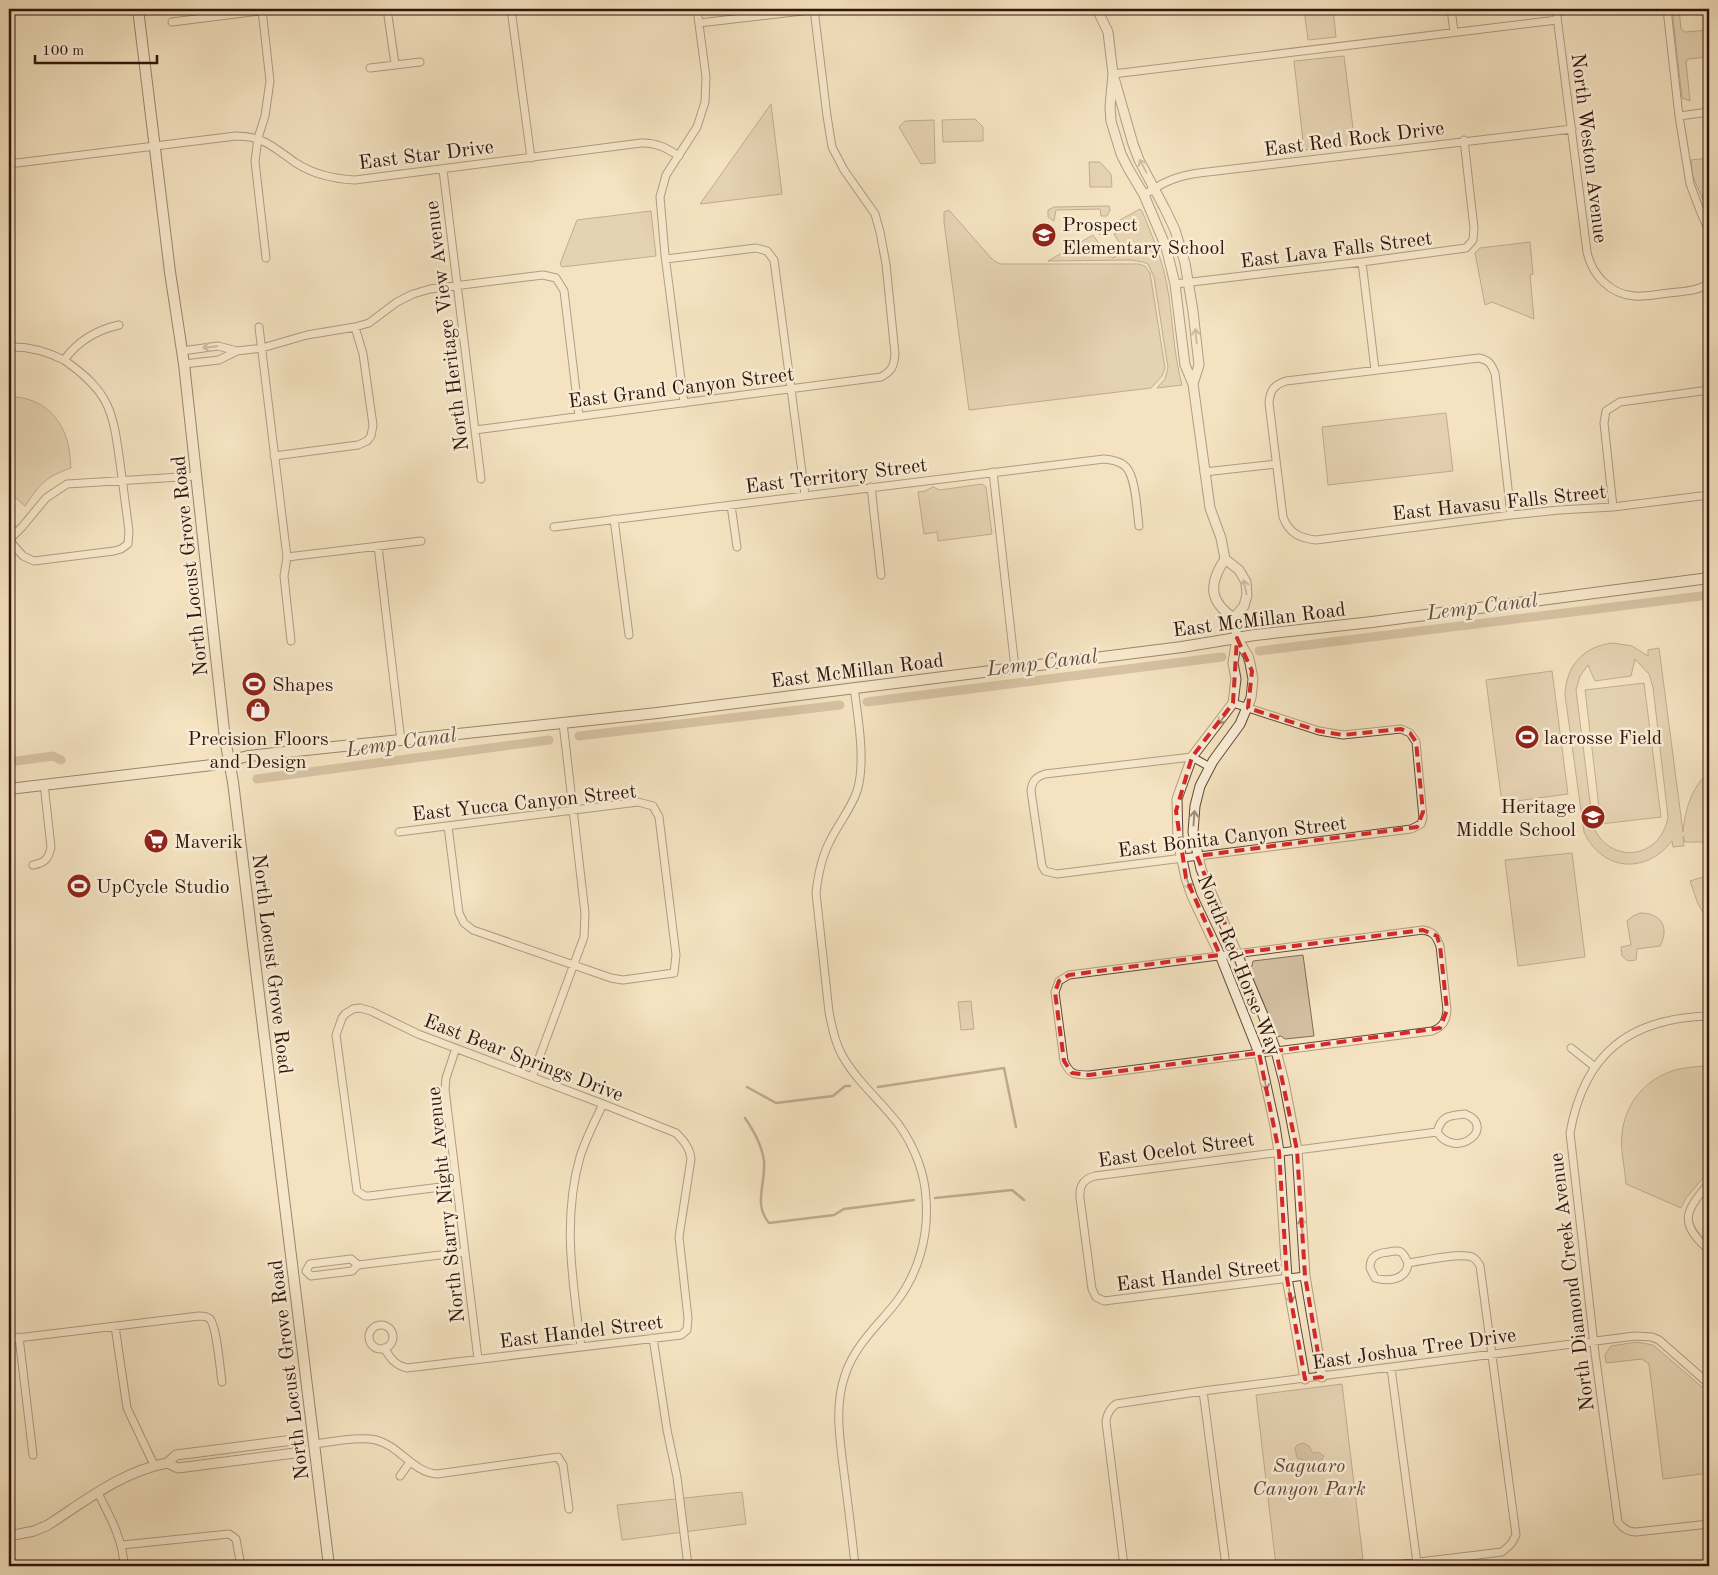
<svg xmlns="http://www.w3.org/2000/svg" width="1718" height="1575" font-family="'Old Standard TT',serif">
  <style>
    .green { fill: #d3bfa1; stroke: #826a56; fill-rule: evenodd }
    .water { fill: #b29c82; stroke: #7f6652 }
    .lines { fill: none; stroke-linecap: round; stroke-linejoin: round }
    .stream { stroke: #7f6652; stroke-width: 2.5 }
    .canal { stroke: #b29c82; stroke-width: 9 }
    .minor-casing { stroke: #624838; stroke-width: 9 }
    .tertiary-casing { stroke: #624838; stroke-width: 11 }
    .secondary-casing { stroke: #32150a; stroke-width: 12 }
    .minor { stroke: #f8ecd6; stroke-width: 7 }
    .tertiary { stroke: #f8ecd6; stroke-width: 9 }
    .secondary { stroke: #f8ecd6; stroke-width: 10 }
    .oneway { stroke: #9f8b7a }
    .marked { fill: none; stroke: #d62828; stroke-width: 4; stroke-dasharray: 10 6; stroke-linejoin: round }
    .labels { text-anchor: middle; stroke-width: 5; stroke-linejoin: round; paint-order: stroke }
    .street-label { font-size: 20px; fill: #32150a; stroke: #f8ecd6 }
    .poi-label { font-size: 20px; fill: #32150a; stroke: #f8ecd6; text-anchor: start }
    .park-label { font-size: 20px; font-style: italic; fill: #624837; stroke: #f8ecd6 }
    .water-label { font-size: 21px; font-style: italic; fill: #654b3a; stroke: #f8ecd6 }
  </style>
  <rect width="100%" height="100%" fill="#f4e2c0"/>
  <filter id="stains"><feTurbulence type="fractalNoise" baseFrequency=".004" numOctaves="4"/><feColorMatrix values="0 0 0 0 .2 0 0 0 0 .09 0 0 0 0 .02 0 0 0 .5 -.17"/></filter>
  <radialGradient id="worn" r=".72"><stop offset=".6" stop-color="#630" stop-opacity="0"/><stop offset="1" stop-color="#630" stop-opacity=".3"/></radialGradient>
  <path class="green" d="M1304,9h29l3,28 -28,3z
    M1672,9h7l2,20 4,3 24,-2v27l-21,2 -2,3 4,39 -8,-3z
    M1344,56l11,88 -51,6 -10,-89z
    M771,104l11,90 -82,10z
    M975,119l8,8v14l-40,1 -1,-22z
    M934,120l1,43 -14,1 -22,-37 6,-6z
    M1709,158v55l-16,-36 -2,-17z
    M1089,162h11l11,12 1,13h-22z
    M1109,206l1,4 -3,6h-6l-1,-7 -44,1 -2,11 -6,-4v-7l6,-3z
    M1140,209l2,2c10,24 20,48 25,74 6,33 6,67 15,100l-25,3 8,-9 3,-11 -14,-91 -6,-13 -5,-2 -12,-2 -83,1 45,-26 9,13 4,-1 6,11 13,-6 -11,-18 3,-1 -2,-4h-4l-11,6 -2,-3z
    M949,210l42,48 5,4 5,2h138l6,2 5,7 15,95 -3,8 -11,12 -182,22 -25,-188v-10z
    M651,211l5,45 -94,11 -2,-3 17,-44z
    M1530,242l3,32 -3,1 4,44 -42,-17 -7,3 -10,-52 5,-5z
    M9,397c28,-1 50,16 58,43 3,9 3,19 4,28 -26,9 -31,16 -46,38l-16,-14z
    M1446,413l7,58 -125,14 -6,-58z
    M982,484l4,3 6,47 -54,7 -1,-9 -13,2 -6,-42 7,-1 8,-4 7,3z
    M1613,643l19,3 16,10v-6l11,-2 24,184c2,-22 8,-44 26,-60v70h-24l-2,-6 1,10 -11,1 -1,-6c-27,34 -70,30 -88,-9l-19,-137c1,-30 19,-49 48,-52zM1635,659l14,15 4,13 15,130c-7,42 -58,49 -75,9l-17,-136 4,-14 8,-11 7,16 36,-5z
    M1552,671l16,123 -66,9 -16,-123z
    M1644,683l17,134 -60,7 -16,-134z
    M1572,853l13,104 -67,9 -13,-106z
    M1709,875v47l-11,-18 -8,-23z
    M1640,913c21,0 30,14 20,33l-23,3 -1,11 -8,1 -6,-5 -1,-9 10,-2 -4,-24 6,-5z
    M1303,955l11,81 -29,3 -4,-3 -6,1 -28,-69 5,-2 1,-5z
    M971,1001l3,28 -13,1 -3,-28z
    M1709,1065v106l-23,27 -5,10 -55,-24c-1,-16 -6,-34 -4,-50 3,-32 25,-57 57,-65 9,-2 20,-2 30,-4z
    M1637,1342l16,3 56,48v80l-46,6 -14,-115 -7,-5 -36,4 -1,-8 6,-9z
    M1342,1384l21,175 -65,7h-22l-20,-171z
    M742,1492l4,32 -124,16 -5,-35z"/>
  <path class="water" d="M1303,1443l6,3 3,6 4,1 2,-1 6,4 -5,9 -6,2 -7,-6 -9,-3 -2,-10 2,-3z"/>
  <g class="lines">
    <path class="stream" d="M747,1087l29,16 57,-7 12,-10h5
      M878,1087l126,-19 12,59
      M745,1118c9,13 17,27 19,43 2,21 -11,44 5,62l65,-8 10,-6 70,-9
      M935,1198l77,-8 12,10"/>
    <path class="canal" d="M1259,651l450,-56
      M867,702l355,-45
      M579,736l261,-31
      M9,762l44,-6 8,4
      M257,779l292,-39"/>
    <defs>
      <path id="minor" d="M387,9l8,55
        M511,9l20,149
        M1451,9l3,23
        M1556,9l31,243c5,23 23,42 47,44 12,1 23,-2 35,-3 14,-2 28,-1 40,-10
        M1667,9l12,107 11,68 11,29 8,18
        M262,10l8,71 -5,35 -7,22 -3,23 11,97
        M172,22l104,-13
        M699,23l121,-14
        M370,68l50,-6
        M1113,74l444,-54
        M1679,116l30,-4
        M9,164l227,-28c28,0 38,12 60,27 17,11 39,16 59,17l286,-37c15,-1 25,5 38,13
        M443,170l38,309
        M1144,195c19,-13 33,-19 55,-22l373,-44
        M666,259l90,-11 11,3 7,9 31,235
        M1362,262l13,108
        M1175,284l187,-22 104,-14 7,-8 1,-12 -10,-88
        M259,327l28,230 -3,19 7,65
        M9,347c20,-1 37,4 55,13 14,-19 32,-30 55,-35
        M182,351l36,-5 19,5
        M184,364l35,-4 18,-9 25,-3 45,-13 48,-8 14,-4 28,-21 16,-8 17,-5 113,-14 13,3 8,13 15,125
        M684,403l-19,-148 -5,-58 6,-22 31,-48 8,-25 1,-25 -9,-68
        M475,430l406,-53c11,-6 13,-11 14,-23l-9,-90 -6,-32 -5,-18 -31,-44 -12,-23 -5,-31 -13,-107
        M274,456l84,-11 9,-4 4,-5 2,-11 -10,-71 -8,-27
        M993,472l22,196
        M1204,472l72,-8
        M871,487l10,88
        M731,505l6,42
        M1613,507l-9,-84 2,-12 14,-9 89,-12
        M1511,515l-16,-142c-4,-9 -6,-13 -16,-15l-193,23c-12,4 -16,9 -17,22l14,114c6,16 16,21 33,23l195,-25 48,-5 54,-3 96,-12
        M614,519l15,116
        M554,527l550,-68c8,1 16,2 22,8 10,10 11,45 13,59
        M9,540l14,16 11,5 80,-10 7,-2 7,-5 1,-13c-3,-23 -6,-45 -9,-68 -7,-52 -10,-71 -56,-103
        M9,540l13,-13 24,-29 21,-14 129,-8
        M378,546l23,195
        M287,557l134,-16
        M854,688c4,29 12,75 3,103 -6,18 -19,33 -27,50 -9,17 -12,34 -14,52l13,119c3,15 6,30 13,43 15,27 39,46 57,70 15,21 26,48 27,74 3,38 -8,76 -32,106 -18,22 -40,42 -49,70 -11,32 -5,65 -1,98 4,31 8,62 11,93
        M1210,767l-18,-10 -147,17c-9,3 -13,7 -14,17l11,75 3,5 12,3 354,-45 10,-5 2,-6 -7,-76 -6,-9 -9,-4 -58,6 -24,-4 -86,-28
        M399,832l239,-30 15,4 6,11 17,138 -2,18 -51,7 -12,-2 -138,-48 -9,-7 -5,-10 -11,-87
        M33,865c12,-2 16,-7 18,-18l-7,-63
        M1423,930c11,2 13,6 17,16l7,64c-1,11 -4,17 -15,21l-343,44c-14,0 -19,0 -25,-14l-9,-69 4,-11 10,-6z
        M1709,1016c-80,2 -125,38 -139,117l25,220 23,169c5,7 10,10 18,10l73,-8
        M456,1048l-10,30 -1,11 33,270
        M1571,1048l24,19
        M532,1077l52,-140 1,-24 -22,-190
        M1465,1114c33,13 -9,47 -28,18 5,-17 12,-16 28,-18z
        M1709,1183c-24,29 -31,39 0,67
        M351,1259l7,6 -6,6 -41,5 -5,-5 4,-7z
        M358,1265l107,-13
        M1305,1276l-201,25 -8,-4 -4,-8 -12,-91c-1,-12 3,-19 15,-22l342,-44
        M369 1337a12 12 0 1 1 24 0a12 12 0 1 1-24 0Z
        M115,1326l12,82 27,57
        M19,1337l14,118
        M653,1338l14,92 10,47 11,89
        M9,1339l190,-23c4,0 8,0 11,3 7,8 10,51 12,63
        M581,1347c-8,-64 -19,-127 -1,-190 6,-19 15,-36 23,-53
        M384,1348c7,11 11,17 23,20l266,-32 8,-1 6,-5 1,-12 -9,-81 12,-78c-1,-11 -7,-18 -15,-26l-73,-29 -185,-70 -47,-23 -11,-3 -7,1 -8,5 -3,4 -6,17 21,156 8,5h4l88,-11
        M1391,1368l26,195
        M1203,1391l23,175
        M314,1444c18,-2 45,-8 62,-4 24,6 36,32 61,34l121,-17 5,8 6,44
        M400,1476l10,-14
        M98,1493c12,24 25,46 26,73
        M122,1545l107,-11 7,5 5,27
        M1124,1566l-18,-144c1,-9 4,-13 10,-18l87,-13 432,-55 17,1 7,3 50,44
        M1386,1566l116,-14 9,-8 5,-9 -36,-269c-2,-4 -4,-7 -8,-9 -13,-5 -49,4 -64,6 -1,17 -20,19 -33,15l-5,-10c0,-12 7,-15 19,-16 4,-1 8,-2 12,0 4,3 5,7 7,11"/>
      <path id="tertiary" d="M1097,9l11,23 5,42 20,70 6,16 26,49 10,21 10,33 8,48 6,54 -6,19
        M1113,74l-3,33 1,14 10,33 7,14 16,27 22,52 9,37 10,81 8,19 17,124 11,30 4,21 14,11 7,12 1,13 -3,11 -10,12 3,20 -4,25 3,16 -3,24 -41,54 -15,42 1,42 8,37 6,18 28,59 39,98 16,73 4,26 8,126 18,101
        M1225,559c-16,24 -17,42 9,59
        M1237,638l11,18 2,7 3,16 -2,19 -11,26 -27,37 -13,25 -5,20 -2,26 8,37 62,146 13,36 8,31 13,68 8,126 17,101
        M293,1440l7,6 -5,7 -117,15 -11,-5 9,-8z
        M9,1536l25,-5 14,-6c37,-24 75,-54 119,-62"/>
      <path id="secondary" d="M138,9l32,263 14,92 41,375 8,43 96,784
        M9,789l203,-24 36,-9 409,-43 525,-66 73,-12 117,-13 337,-44"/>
    </defs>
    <use href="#minor" class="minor-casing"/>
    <use href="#tertiary" class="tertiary-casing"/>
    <use href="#secondary" class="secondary-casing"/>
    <use href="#minor" class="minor"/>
    <use href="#tertiary" class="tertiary"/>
    <use href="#secondary" class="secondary"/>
  </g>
  <defs><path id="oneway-shaft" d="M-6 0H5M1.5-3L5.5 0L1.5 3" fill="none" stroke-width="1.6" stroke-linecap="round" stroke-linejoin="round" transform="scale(1.25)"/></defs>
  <g class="oneway">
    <use href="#oneway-shaft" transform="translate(1143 166) rotate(-118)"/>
    <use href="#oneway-shaft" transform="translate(1196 336) rotate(-96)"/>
    <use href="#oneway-shaft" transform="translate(210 347) rotate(174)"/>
    <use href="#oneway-shaft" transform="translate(1245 587) rotate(-102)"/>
    <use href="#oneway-shaft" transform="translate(1223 718) rotate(127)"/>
    <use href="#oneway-shaft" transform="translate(1194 818) rotate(-86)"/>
    <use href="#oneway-shaft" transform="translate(1188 883) rotate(71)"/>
    <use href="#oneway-shaft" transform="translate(1265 1083) rotate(78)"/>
    <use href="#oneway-shaft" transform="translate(1302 1225) rotate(-94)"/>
    <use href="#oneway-shaft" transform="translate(1290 1296) rotate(80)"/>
  </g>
  <path d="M0 0H1718V1575H0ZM1237,638l15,33 -4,37 71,23 24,4 58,-6 9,4 6,9 7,70 -6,15 -220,29 40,97 186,-23 14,6 3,10 7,64 -7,18 -164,23 21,99 8,126 17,101 -17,2 -18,-101 -8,-126 -20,-99 -170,22 -17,-2 -8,-12 -9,-69 4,-11 10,-6 151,-20 -34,-77 -10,-67 16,-54 41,-54z" fill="#f4e2c0" fill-opacity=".55" fill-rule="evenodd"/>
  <path class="marked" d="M1237,638l15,33 -4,37 71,23 24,4 58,-6 9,4 6,9 7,70 -6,15 -220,29 40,97 186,-23 14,6 3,10 7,64 -7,18 -164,23 21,99 8,126 17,101 -17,2 -18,-101 -8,-126 -20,-99 -170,22 -17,-2 -8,-12 -9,-69 4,-11 10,-6 151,-20 -34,-77 -10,-67 16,-54 41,-54z"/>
  <defs>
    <symbol id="school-disc" viewBox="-11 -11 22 22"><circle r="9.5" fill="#8f2418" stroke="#f8ecd6"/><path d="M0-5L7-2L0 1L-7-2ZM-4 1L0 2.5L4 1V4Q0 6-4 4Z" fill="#fff"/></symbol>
    <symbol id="stadium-disc" viewBox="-11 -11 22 22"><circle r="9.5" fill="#8f2418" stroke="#f8ecd6"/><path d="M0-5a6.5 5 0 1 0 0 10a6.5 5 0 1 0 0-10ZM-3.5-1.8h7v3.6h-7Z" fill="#fff"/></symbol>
    <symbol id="shop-disc" viewBox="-11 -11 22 22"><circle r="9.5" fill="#8f2418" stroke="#f8ecd6"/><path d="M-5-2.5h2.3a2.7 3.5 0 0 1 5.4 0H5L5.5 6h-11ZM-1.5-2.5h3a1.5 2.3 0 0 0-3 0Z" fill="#fff"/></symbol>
    <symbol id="supermarket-disc" viewBox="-11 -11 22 22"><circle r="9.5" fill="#8f2418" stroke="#f8ecd6"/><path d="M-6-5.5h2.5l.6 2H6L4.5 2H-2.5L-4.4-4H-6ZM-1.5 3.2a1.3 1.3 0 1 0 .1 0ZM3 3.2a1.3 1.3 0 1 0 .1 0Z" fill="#fff"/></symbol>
  </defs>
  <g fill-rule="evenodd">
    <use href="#school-disc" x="1030" y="221" width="28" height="28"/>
    <use href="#stadium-disc" x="240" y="670" width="28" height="28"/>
    <use href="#shop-disc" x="244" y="696" width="28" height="28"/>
    <use href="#stadium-disc" x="1513" y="723" width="28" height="28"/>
    <use href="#school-disc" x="1579" y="803" width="28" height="28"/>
    <use href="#supermarket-disc" x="142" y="827" width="28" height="28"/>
    <use href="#stadium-disc" x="65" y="872" width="28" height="28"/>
  </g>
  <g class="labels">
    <g class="street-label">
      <text transform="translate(1354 138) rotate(-7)" y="7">East Red Rock Drive</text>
      <text transform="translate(1590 148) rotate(83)" y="7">North Weston Avenue</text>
      <text transform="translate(426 154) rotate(-7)" y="7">East Star Drive</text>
      <text transform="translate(1336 249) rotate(-7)" y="7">East Lava Falls Street</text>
      <text transform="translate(446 326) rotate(-97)" y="7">North Heritage View Avenue</text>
      <text transform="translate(681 387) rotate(-7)" y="7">East Grand Canyon Street</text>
      <text transform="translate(836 475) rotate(-7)" y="7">East Territory Street</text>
      <text transform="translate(1499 502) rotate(-6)" y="7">East Havasu Falls Street</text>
      <text transform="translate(189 566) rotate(-96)" y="7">North Locust Grove Road</text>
      <text transform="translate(1259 619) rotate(-7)" y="7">East McMillan Road</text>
      <text transform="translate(857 670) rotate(-7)" y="7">East McMillan Road</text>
      <text transform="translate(524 802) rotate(-6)" y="7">East Yucca Canyon Street</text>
      <text transform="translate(1232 836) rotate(-7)" y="7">East Bonita Canyon Street</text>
      <text transform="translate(273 964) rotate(83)" y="7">North Locust Grove Road</text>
      <text transform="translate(1240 965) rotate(68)" y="7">North Red Horse Way</text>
      <text transform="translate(524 1057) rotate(21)" y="7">East Bear Springs Drive</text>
      <text transform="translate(1176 1149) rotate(-8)" y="7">East Ocelot Street</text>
      <text transform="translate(445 1205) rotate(-96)" y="7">North Starry Night Avenue</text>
      <text transform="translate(1198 1274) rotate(-7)" y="7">East Handel Street</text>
      <text transform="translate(1571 1282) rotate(-97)" y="7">North Diamond Creek Avenue</text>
      <text transform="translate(581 1331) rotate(-7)" y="7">East Handel Street</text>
      <text transform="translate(1414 1348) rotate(-8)" y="7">East Joshua Tree Drive</text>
      <text transform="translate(288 1370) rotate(-97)" y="7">North Locust Grove Road</text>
    </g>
    <g class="poi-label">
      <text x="1062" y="231">Prospect<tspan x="1062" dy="23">Elementary School</tspan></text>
      <text x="272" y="691">Shapes</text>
      <text x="1544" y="744">lacrosse Field</text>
      <text x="258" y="745" text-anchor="middle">Precision Floors<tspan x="258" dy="23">and Design</tspan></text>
      <text x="1576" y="813" text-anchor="end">Heritage<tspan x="1576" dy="23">Middle School</tspan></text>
      <text x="174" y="848">Maverik</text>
      <text x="96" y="893">UpCycle Studio</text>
    </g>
    <g class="park-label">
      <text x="1309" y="1472">Saguaro<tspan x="1309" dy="23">Canyon Park</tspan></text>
    </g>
    <g class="water-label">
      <text transform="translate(1482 606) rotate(-7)" y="7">Lemp Canal</text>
      <text transform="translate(1042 662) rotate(-7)" y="7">Lemp Canal</text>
      <text transform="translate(401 742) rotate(-8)" y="7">Lemp Canal</text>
    </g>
  </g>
  <rect width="1718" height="1575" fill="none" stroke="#f4e2c0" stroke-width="30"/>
  <rect x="10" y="10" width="1698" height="1555" fill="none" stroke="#32150a" stroke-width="2.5"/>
  <rect x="15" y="15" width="1688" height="1545" fill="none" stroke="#32150a"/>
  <path d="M35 55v8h122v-8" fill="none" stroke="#32150a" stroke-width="2.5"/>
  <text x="42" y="55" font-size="15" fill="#32150a" stroke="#f8ecd6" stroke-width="4" paint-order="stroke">100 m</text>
  <rect width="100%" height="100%" filter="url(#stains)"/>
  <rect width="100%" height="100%" fill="url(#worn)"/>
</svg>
